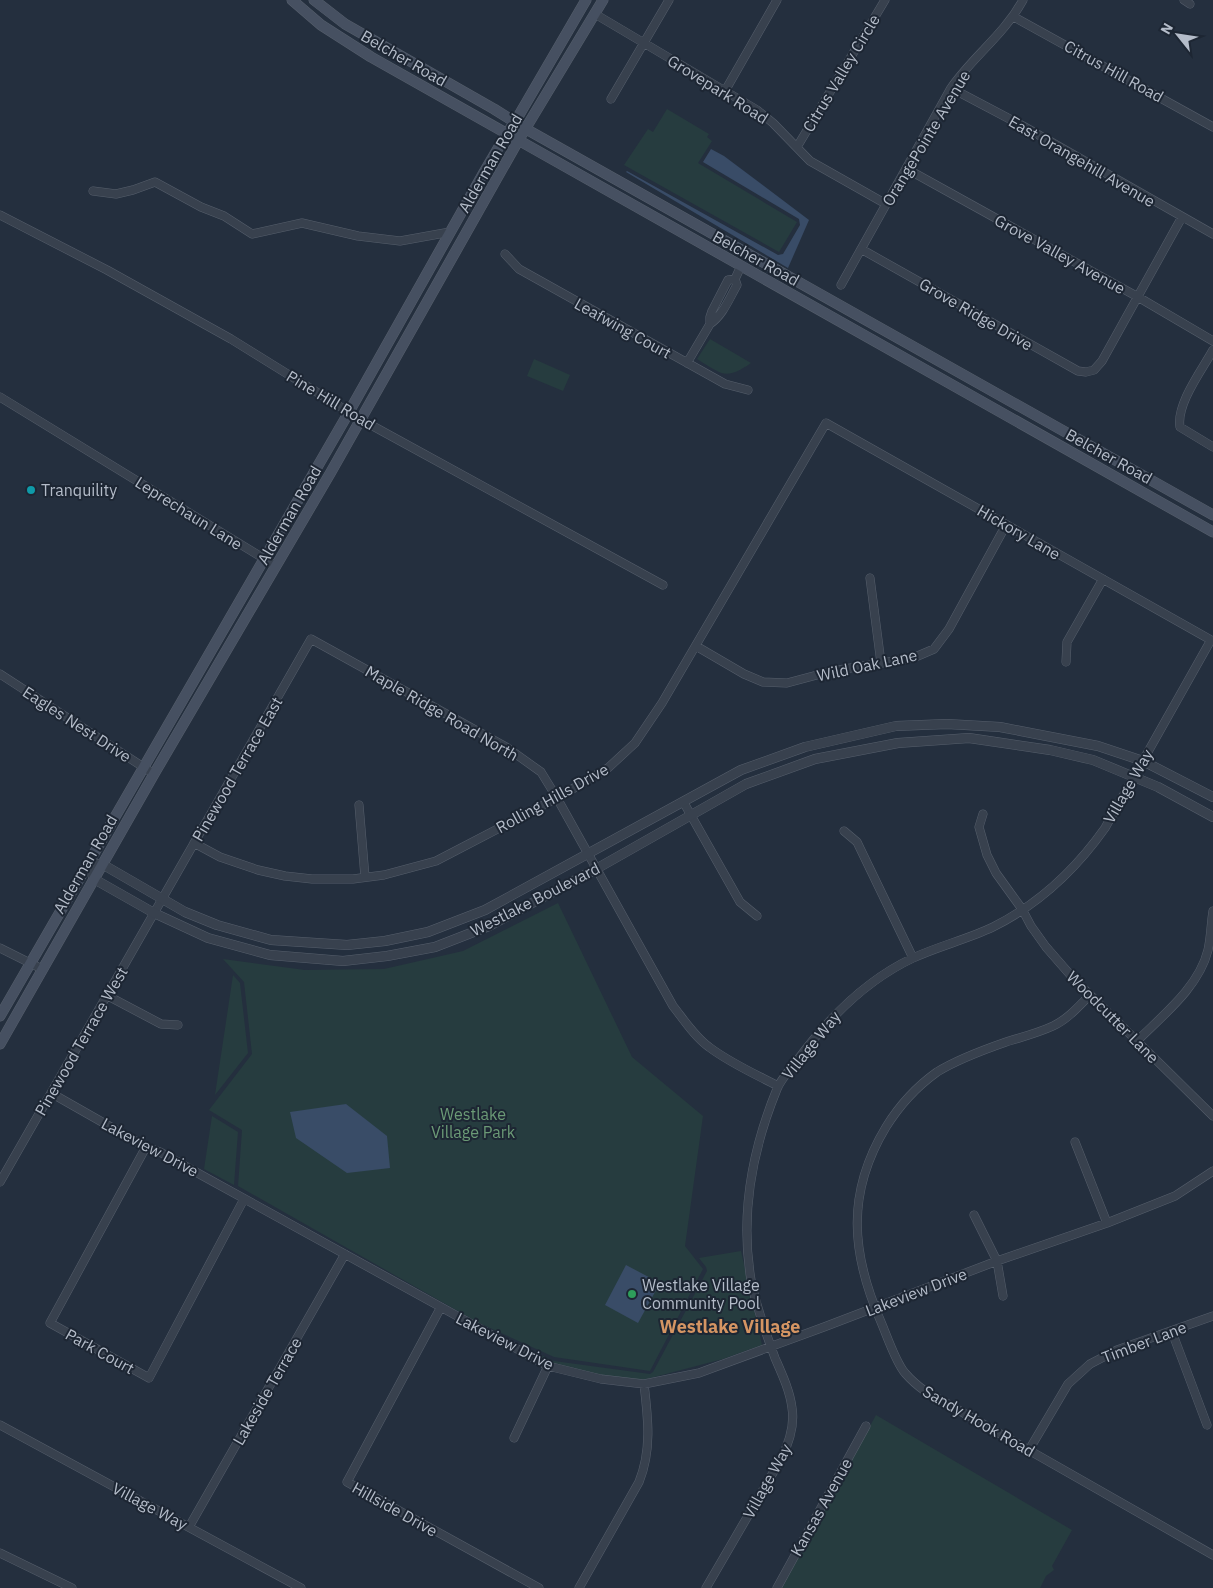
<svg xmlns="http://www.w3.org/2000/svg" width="1213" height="1588" font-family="'IBM Plex Sans',sans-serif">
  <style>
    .green { fill: #263c3f }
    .water { fill: #394c67 }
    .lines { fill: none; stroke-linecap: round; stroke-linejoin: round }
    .minor-casing { stroke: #565f6c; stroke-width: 9 }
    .tertiary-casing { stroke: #565f6c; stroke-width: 10 }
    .secondary-casing { stroke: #565f6c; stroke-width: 11 }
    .minor { stroke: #38414e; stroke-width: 8 }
    .tertiary { stroke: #38414e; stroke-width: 9 }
    .secondary { stroke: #465061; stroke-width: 10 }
    .culture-dot { fill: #0f9aa8; stroke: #1d2633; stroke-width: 2 }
    .leisure-dot { fill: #2e9e5b; stroke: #1d2633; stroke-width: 2 }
    .labels { text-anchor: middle; stroke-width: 4; stroke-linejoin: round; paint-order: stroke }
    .street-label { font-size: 16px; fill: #b4bcc9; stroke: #1d2633 }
    .poi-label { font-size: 16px; fill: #b4bcc9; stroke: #1d2633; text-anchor: start }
    .park-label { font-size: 16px; fill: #6b9a76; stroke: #1d2633 }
    .neighbourhood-label { font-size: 18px; font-weight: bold; fill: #d59563; stroke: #1d2633 }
  </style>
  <rect width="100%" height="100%" fill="#242f3e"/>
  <path class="green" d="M667,109l42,25 -2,3 5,4 -14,22 99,59 -18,30 -155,-87 24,-36 5,3z
    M710,339l41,24c-26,18 -29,11 -54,-4z
    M534,359l36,16 -7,16 -36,-15z
    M558,903l74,154 71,59 -18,130 18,23 -53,102 -96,-14 -75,-34 -241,-137 4,-56 -33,-20 43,-56 -8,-72 -21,-23 82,11 79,-1 79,-18z
    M233,975l7,8 8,70 -33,42z
    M212,1116l26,16 -4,53 -30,-16z
    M741,1251l21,94 -39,14 -80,21 -42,-5 -52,-13 -34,-19 39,18 96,13 3,-2 54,-101 -1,-4 -7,-9z
    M876,1415l196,115 -20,36 2,4 -8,6 -6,12h-258z"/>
  <path class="water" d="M711,149l13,7 85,64 -21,48 -162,-96 1,-1 151,84 5,-1 17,-29 -1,-6 -96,-57z
    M346,1104l41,32 3,32 -43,5 -51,-35 -6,-26z
    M626,1265l34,18 -22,40 -33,-18z"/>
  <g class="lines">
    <defs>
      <path id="minor" d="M1184,0l6,4
        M595,14l162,96 16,13 37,38 76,43
        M1014,17l199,110
        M951,88l72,38 190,108
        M725,91l52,-91
        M611,99l58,-99
        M797,147l88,-147
        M907,169l231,128 75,44
        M93,191l23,3 17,-4 22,-8 46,25 23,9 28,18 50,-11 56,13 42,5 50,-9
        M0,215l107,55 124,69 129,80 303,166
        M861,249l217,122 8,1 8,-2 8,-9 80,-144
        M505,254l14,15 206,115 23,6
        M841,285l110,-197c23,-33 52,-52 72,-88
        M710,324v-7l2,-6 16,-31 7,-1
        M1213,350c-11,20 -37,54 -33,77l33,20
        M687,363l23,-39c13,-9 19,-25 27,-39l-2,-6 6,-13
        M0,397l276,169
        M870,578l11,85
        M696,646l48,28 19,8 24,1 45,-12 81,-13 21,-9 15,-20 57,-104
        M1066,662l1,-20 36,-63
        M0,674l154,100
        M684,803l56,99 17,14
        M359,805l6,72
        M983,814l-4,13 8,28 9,18 26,36 9,17 15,21 27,31 140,138
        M844,831l13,11 56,116
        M194,843l26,14 38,13 27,6 27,3h41l31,-4 52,-14 121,-63 51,-30 27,-25 27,-40 164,-280 385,217 -106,188c-29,41 -66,76 -112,99 -25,12 -54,19 -80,31 -47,22 -87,63 -117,104 -7,9 -15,17 -19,27 -25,61 -37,126 -26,191 5,27 15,53 24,78 7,16 15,33 17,50 3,18 -3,35 -11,51l-75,129
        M0,948l42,21
        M1090,995c-11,11 -22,24 -37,31 -15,7 -31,11 -47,16 -23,8 -48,17 -69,30 -21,15 -38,34 -51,55 -40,66 -35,126 -5,195 6,14 15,41 24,51 6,7 13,13 20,18l288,164
        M108,996l53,28 17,1
        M1137,1041c26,-26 62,-54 71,-91 3,-13 3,-27 5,-39
        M51,1093l95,54 14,5 43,24 345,190 53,13 43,5 55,-11 125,-46 173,-66 110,-38 68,-27 38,-25
        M1075,1142l32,81
        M146,1147l-96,176 99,55 95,-179
        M0,1182l311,-543 195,108 35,25 16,26 116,208c11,14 22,31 36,41 21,16 46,27 69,39
        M974,1215l23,46 6,35
        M441,1307l-94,175 192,106
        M1172,1332l35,93
        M0,1425l301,163
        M514,1438l34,-72
        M1029,1450l39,-66 22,-20 27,-14 96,-34
        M189,1527l156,-273
        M0,1553l72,35
        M579,1588l60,-106c13,-32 9,-64 5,-98
        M777,1588l89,-162"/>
      <path id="tertiary" d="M1213,797l-70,-36 -45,-15 -98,-19 -53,-3 -51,2 -91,21 -64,23 -256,140 -57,22 -43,9 -38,4 -76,-5 -54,-15 -32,-13 -83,-48h-14l6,15 60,34 54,25 62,17 73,6 44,-5 48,-9 54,-21 107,-57 150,-85 69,-25 83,-16 71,-5 81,12 43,10 65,27 55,30"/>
      <path id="secondary" d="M292,0l29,25 50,32 842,475
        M314,0l31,24 149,85 32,20 687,386
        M0,1016l349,-604 134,-238 24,-41 8,-11 71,-122
        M0,1044l154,-270 177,-302 187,-331 85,-141"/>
    </defs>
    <use href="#minor" class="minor-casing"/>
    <use href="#tertiary" class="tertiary-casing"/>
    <use href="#secondary" class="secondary-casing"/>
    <use href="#minor" class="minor"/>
    <use href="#tertiary" class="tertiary"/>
    <use href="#secondary" class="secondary"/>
  </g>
  <circle class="culture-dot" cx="31" cy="490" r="5"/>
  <circle class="leisure-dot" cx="632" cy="1294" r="5"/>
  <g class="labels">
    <g class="street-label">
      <text transform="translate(404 58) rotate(30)" y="6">Belcher Road</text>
      <text transform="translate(1114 71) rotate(29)" y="6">Citrus Hill Road</text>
      <text transform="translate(841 73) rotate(-59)" y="6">Citrus Valley Circle</text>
      <text transform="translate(718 89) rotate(32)" y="6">Grovepark Road</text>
      <text transform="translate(926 138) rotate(-59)" y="6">OrangePointe Avenue</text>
      <text transform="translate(1082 161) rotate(30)" y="6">East Orangehill Avenue</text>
      <text transform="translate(490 163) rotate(-60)" y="6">Alderman Road</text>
      <text transform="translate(1060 254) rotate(29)" y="6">Grove Valley Avenue</text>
      <text transform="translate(756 258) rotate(29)" y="6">Belcher Road</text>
      <text transform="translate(976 314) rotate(30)" y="6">Grove Ridge Drive</text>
      <text transform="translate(623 328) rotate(29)" y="6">Leafwing Court</text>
      <text transform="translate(331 400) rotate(31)" y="6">Pine Hill Road</text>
      <text transform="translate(1109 456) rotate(29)" y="6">Belcher Road</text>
      <text transform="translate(189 513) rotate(32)" y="6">Leprechaun Lane</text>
      <text transform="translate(289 515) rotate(-60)" y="6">Alderman Road</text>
      <text transform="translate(1019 532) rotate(30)" y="6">Hickory Lane</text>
      <text transform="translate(867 665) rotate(-12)" y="6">Wild Oak Lane</text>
      <text transform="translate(442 713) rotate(30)" y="6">Maple Ridge Road North</text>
      <text transform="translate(77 724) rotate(33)" y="6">Eagles Nest Drive</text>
      <text transform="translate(237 769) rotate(-60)" y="6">Pinewood Terrace East</text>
      <text transform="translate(1128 786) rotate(-60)" y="6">Village Way</text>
      <text transform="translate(552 798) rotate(-29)" y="6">Rolling Hills Drive</text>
      <text transform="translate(85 864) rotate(-60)" y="6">Alderman Road</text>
      <text transform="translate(535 899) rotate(-27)" y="6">Westlake Boulevard</text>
      <text transform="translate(1113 1017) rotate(45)" y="6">Woodcutter Lane</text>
      <text transform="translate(81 1041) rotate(-60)" y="6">Pinewood Terrace West</text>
      <text transform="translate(811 1045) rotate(-51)" y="6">Village Way</text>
      <text transform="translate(150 1147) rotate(28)" y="6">Lakeview Drive</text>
      <text transform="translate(916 1292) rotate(-21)" y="6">Lakeview Drive</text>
      <text transform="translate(505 1341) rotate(27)" y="6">Lakeview Drive</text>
      <text transform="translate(1144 1342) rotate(-21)" y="6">Timber Lane</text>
      <text transform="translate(100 1351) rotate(29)" y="6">Park Court</text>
      <text transform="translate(267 1391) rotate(-60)" y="6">Lakeside Terrace</text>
      <text transform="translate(979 1421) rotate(30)" y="6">Sandy Hook Road</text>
      <text transform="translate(767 1481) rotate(-61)" y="6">Village Way</text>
      <text transform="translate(150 1506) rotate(28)" y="6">Village Way</text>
      <text transform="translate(821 1507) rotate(-61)" y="6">Kansas Avenue</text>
      <text transform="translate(395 1509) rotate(29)" y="6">Hillside Drive</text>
    </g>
    <g class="poi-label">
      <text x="41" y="496">Tranquility</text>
      <text x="642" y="1291">Westlake Village<tspan x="642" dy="18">Community Pool</tspan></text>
    </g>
    <g class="park-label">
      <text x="473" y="1120">Westlake<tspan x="473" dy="18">Village Park</tspan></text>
    </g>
    <g class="neighbourhood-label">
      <text x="730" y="1333">Westlake Village</text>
    </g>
  </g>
  <g transform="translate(1178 35) rotate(300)" stroke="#1d2633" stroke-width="4" paint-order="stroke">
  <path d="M0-4L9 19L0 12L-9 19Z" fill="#b4bcc9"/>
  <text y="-8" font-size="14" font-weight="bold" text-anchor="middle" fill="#b4bcc9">N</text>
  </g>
</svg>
